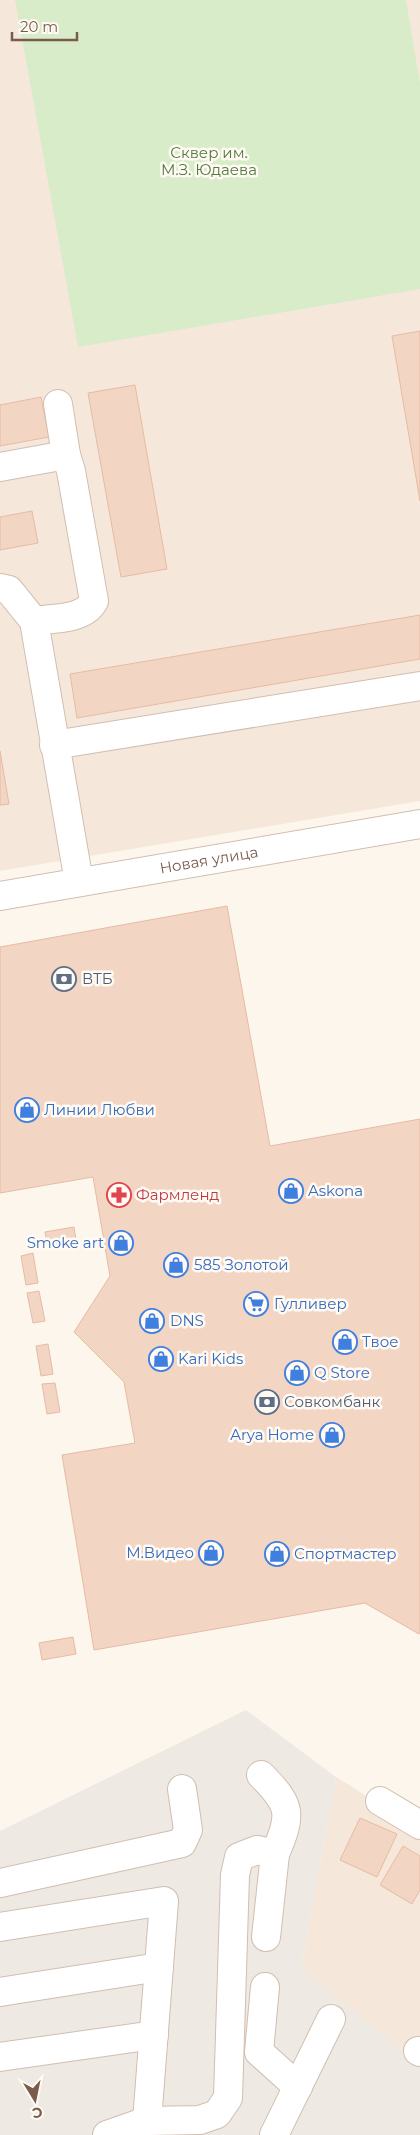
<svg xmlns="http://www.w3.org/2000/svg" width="420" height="2135" font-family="Montserrat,sans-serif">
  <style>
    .residential { fill: #f5e8da }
    .industrial { fill: #efe9e4 }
    .green { fill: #d8ecc9 }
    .building { fill: #f3d5c3; stroke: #e6bba3 }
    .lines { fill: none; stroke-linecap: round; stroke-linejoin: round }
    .minor-casing { stroke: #d1beb0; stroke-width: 30 }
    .minor { stroke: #fff; stroke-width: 28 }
    .labels { text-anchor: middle; stroke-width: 5; stroke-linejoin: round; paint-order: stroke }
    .park-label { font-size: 15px; fill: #537a41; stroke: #fffaf3 }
    .street-label { font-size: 15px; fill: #7a5c4d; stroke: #fffaf3 }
    .service-label { font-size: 15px; fill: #4e5e75; stroke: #fffaf3; text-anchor: start }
    .shop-label { font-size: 15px; fill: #366cbe; stroke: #fffaf3; text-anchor: start }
    .health-label { font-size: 15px; fill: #be3a42; stroke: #fffaf3; text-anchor: start }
  </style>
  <rect width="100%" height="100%" fill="#fdf6ec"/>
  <path class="residential" d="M0,0h420v801l-420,70z
    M336,1777l84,52v235l-119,-95z"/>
  <path class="industrial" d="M246,1710l90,67 -35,192 119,95v71h-420v-304z"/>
  <path class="green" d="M15,0h391l14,83v206l-342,58z"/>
  <path class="building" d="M420,331v170l-28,-165z
    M135,385l32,184 -46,8 -33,-184z
    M41,397l8,40 -49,9v-41z
    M32,511l6,32 -38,7v-33z
    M420,615v44l-343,59 -7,-44z
    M0,751l9,53 -9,1z
    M227,906l43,240 150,-27v513l-1,2 -54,-31 -271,47 -32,-195 73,-12 -11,-61 -50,-50 36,-56 -17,-99 -93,16v-246z
    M74,1227l2,13 -28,6 -3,-14z
    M33,1253l5,30 -12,2 -5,-29z
    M39,1291l6,30 -12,2 -6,-30z
    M48,1344l5,30 -12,2 -5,-30z
    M55,1383l5,29 -13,2 -5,-30z
    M73,1637l3,17 -34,6 -3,-17z
    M360,1818l37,16 -20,43 -37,-17z
    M403,1846l17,10v34l-8,14 -32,-19z"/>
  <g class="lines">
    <defs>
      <g id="minor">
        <path d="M58,404l8,51"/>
        <path d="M0,467l66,-12 5,16 23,130c-10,19 -40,17 -60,20l45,261"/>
        <path d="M0,588l9,2 25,31"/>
        <path d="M54,745l366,-59"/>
        <path id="s1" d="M0,896l420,-72"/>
        <path d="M261,1775c31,31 31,39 14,79"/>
        <path d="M380,1801l40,24"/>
        <path d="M0,1883l182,-40 6,-13 -6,-41"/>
        <path d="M0,1927l164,-26 -17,220"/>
        <path d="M265,1987l-6,65 39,35"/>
        <path d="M0,1992l159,-25"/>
        <path d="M418,2051l2,1"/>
        <path d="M0,2057l154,-22"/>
        <path d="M107,2135l40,-14 53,-1 17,-6 11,-16 7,-223 4,-18 18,-7 18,4 -9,83"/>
        <path d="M274,2135l57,-116"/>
      </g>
    </defs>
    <use href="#minor" class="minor-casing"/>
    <use href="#minor" class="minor"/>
  </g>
  <defs>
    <symbol id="bank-ring" viewBox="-11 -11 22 22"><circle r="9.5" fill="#fffaf3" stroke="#5c6f8a" stroke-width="1.5"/><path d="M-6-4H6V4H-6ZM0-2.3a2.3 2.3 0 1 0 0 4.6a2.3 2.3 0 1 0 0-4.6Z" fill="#5c6f8a"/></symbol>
    <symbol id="shop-ring" viewBox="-11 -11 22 22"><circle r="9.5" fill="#fffaf3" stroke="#3f7fe0" stroke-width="1.5"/><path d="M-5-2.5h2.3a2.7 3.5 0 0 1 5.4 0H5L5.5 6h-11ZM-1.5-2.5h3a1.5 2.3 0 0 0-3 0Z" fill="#3f7fe0"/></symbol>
    <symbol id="pharmacy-ring" viewBox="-11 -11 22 22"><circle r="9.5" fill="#fffaf3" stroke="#e0444e" stroke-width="1.5"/><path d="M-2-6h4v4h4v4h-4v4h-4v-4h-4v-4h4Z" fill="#e0444e"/></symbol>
    <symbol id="supermarket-ring" viewBox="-11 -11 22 22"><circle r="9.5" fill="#fffaf3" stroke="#3f7fe0" stroke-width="1.5"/><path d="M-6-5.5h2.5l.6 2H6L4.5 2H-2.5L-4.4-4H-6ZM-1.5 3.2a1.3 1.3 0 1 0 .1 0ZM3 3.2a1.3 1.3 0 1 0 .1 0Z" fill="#3f7fe0"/></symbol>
  </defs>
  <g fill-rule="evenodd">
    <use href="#bank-ring" x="50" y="965" width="28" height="28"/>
    <use href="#shop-ring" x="13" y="1096" width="28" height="28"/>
    <use href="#shop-ring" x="277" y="1177" width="28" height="28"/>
    <use href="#pharmacy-ring" x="105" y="1181" width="28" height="28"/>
    <use href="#shop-ring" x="107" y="1229" width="28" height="28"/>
    <use href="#shop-ring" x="162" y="1251" width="28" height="28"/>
    <use href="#supermarket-ring" x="242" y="1290" width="28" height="28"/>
    <use href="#shop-ring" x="138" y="1307" width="28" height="28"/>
    <use href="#shop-ring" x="331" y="1328" width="28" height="28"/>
    <use href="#shop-ring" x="147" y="1345" width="28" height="28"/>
    <use href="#shop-ring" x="283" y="1359" width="28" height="28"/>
    <use href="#bank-ring" x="253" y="1388" width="28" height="28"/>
    <use href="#shop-ring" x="318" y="1421" width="28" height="28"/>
    <use href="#shop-ring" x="197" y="1539" width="28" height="28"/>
    <use href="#shop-ring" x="263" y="1540" width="28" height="28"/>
  </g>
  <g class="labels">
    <g class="park-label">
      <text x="209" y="158">Сквер им.<tspan x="209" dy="17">М.З. Юдаева</tspan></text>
    </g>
    <g class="street-label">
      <text dy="5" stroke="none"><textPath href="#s1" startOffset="212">Новая улица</textPath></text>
    </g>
    <g class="service-label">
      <text x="82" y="984">ВТБ</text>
      <text x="284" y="1407">Совкомбанк</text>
    </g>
    <g class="shop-label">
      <text x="44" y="1115">Линии Любви</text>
      <text x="308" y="1196">Askona</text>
      <text x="104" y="1248" text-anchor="end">Smoke art</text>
      <text x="194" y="1270">585 Золотой</text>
      <text x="274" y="1309">Гулливер</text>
      <text x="170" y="1326">DNS</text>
      <text x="362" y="1347">Твое</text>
      <text x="178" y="1364">Kari Kids</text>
      <text x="314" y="1378">Q Store</text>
      <text x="314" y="1440" text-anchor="end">Arya Home</text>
      <text x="194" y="1558" text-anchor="end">М.Видео</text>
      <text x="294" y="1559">Спортмастер</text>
    </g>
    <g class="health-label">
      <text x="136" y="1200">Фармленд</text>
    </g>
  </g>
  <g transform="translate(35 2100) rotate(170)" stroke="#fffaf3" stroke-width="4" paint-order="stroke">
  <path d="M0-4L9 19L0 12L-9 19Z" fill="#7a5c4d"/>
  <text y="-8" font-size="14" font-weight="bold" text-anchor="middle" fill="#7a5c4d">С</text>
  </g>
  <path d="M12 32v8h65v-8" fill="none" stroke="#7a5c4d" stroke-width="2.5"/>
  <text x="20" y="32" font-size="15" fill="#7a5c4d" stroke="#fffaf3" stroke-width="4" paint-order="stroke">20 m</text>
</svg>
